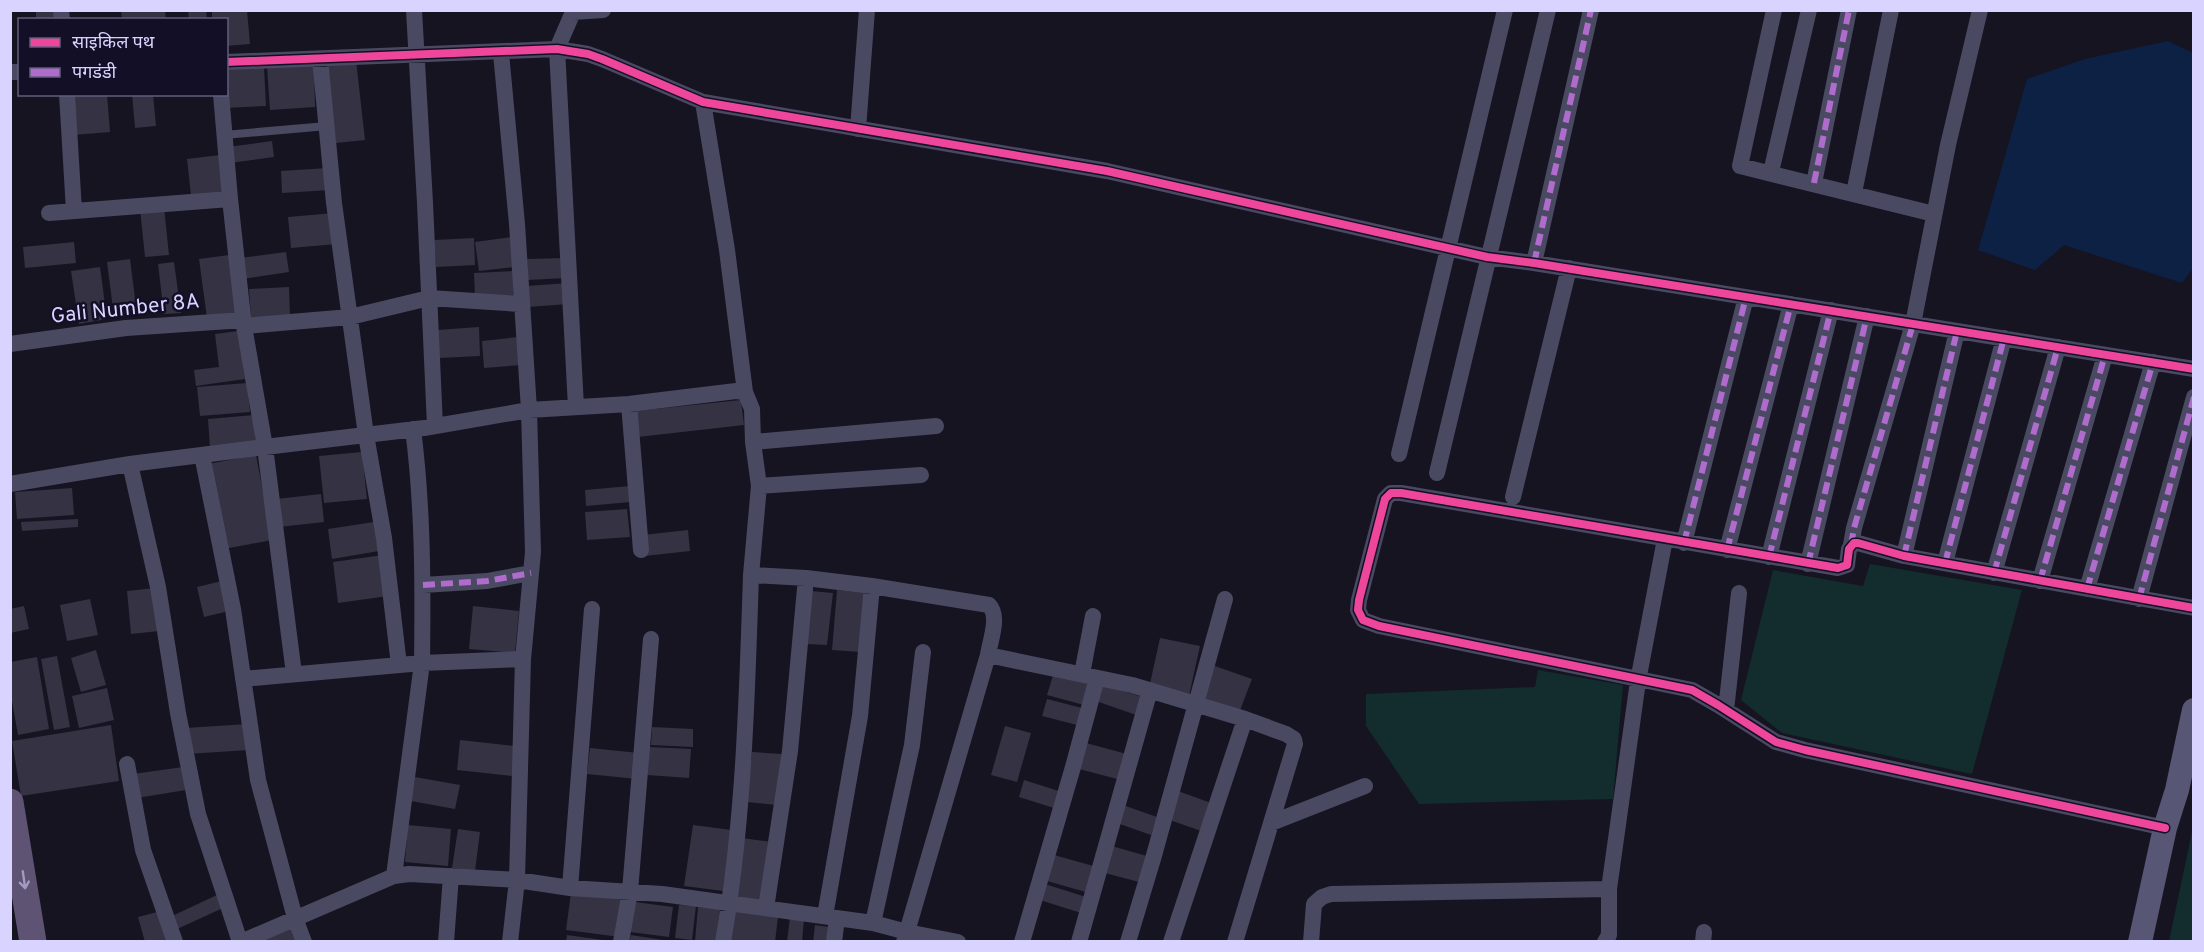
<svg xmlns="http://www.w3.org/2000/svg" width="2204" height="952" font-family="Overpass,'Noto Sans Devanagari',sans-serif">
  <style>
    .green { fill: #132c2d }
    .water { fill: #0d2144 }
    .building { fill: #343243 }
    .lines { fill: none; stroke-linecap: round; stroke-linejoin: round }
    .lane { stroke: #4a4962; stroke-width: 8 }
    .street { stroke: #4a4962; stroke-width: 16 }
    .secondary { stroke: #575674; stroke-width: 24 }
    .primary { stroke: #5e5373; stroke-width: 27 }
    .quiet { stroke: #b06ccc; stroke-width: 6; stroke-dasharray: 12 6; stroke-linecap: butt }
    .cycleway-casing { stroke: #130f26; stroke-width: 11 }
    .cycleway { stroke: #ed469a; stroke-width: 8 }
    .oneway { stroke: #a29ac0 }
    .labels { text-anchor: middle; stroke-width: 5; stroke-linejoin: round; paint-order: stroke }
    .street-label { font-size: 21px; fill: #d9d4ff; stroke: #130f26 }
  </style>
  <rect width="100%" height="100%" fill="#161421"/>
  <path class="green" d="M1870,564l152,26 -50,184 -190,-41 -41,-33 32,-130 90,16z
    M1538,670l85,15 -10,114 -194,5 -53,-78v-32l169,-7z
    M2193,827v114h-24z"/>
  <path class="water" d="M2168,41l25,12 1,214 -12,16 -118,-38 -29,25 -57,-20 49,-171 58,-20z"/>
  <path class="building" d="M36,10h19v10h-19z
    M121,10h44l1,10h-44z
    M188,10h18l1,10h-18z
    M212,10h35l3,34 -24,2v-26h-14z
    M356,60l9,80 -29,3 -10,-80z
    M314,64l1,43 -45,3 -3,-43z
    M264,67l2,39 -41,2 1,-39z
    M70,94h37l3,38 -37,3z
    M132,94h21l3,32 -21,2z
    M272,141l2,16 -44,6 -2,-16z
    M220,155l4,38 -33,3 -4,-37z
    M328,168l2,22 -48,3 -1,-22z
    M164,207l5,48 -24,2 -5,-48z
    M334,213l3,31 -46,4 -3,-31z
    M511,237l3,30 -35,4 -4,-29z
    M474,238l1,27 -39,2 -2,-27z
    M74,242l2,21 -51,5 -2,-21z
    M286,252l3,20 -47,7 -2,-21z
    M229,255l8,59 -30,4 -8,-59z
    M565,258l1,20 -38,2 -1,-21z
    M130,259l7,55 -23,2 -7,-54z
    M174,262l7,51 -17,1 -6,-50z
    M100,267l7,52 -28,5 -8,-53z
    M513,271l1,27 -39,1 -1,-26z
    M568,283l1,21 -41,3 -1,-21z
    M289,287l1,29 -39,3 -2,-30z
    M479,327l1,29 -41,2 -2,-28z
    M238,331l7,48 -49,7 -2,-16 25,-3 -4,-33z
    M518,337l3,28 -37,3 -2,-27z
    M247,383l3,29 -50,4 -3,-29z
    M741,400l3,25 -106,12 -3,-26z
    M254,415l2,29 -46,4 -2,-29z
    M362,452l5,47 -43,4 -5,-47z
    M256,455l16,85 -48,9 -16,-85z
    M630,486l1,16 -45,4 -1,-16z
    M72,488l2,27 -57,4 -2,-27z
    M321,494l3,28 -45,5 -3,-28z
    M627,509l3,28 -43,3 -2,-28z
    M78,519v8l-56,4 -1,-9z
    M374,522l5,29 -47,8 -4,-30z
    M688,530l2,21 -45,5 -2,-21z
    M383,555l5,41 -50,7 -5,-41z
    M222,581l7,30 -25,6 -7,-30z
    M155,588l4,43 -28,3 -4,-43z
    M837,590l29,3 -5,59 -29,-2z
    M811,591l22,2 -6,52 -21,-1z
    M90,599l8,36 -31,6 -7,-36z
    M24,606l5,23 -19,4v-24z
    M473,606l46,5 -4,42 -46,-4z
    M1160,638l40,8 -11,50 -40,-8z
    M96,650l10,35 -25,7 -10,-34z
    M57,656l13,71 -16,3 -13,-71z
    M37,657l12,72 -31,6 -8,-45v-28z
    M1212,665l40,14 -13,34 -39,-13z
    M1054,672l37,11 -7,22 -37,-10z
    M1102,684l43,14 -6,18 -43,-15z
    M107,688l7,32 -35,8 -7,-32z
    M1047,699l35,9 -5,17 -35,-9z
    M248,724l1,26 -62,4 -2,-26z
    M111,725l8,56 -98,15 -9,-55z
    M1005,726l26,7 -14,49 -26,-7z
    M652,727l41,2v18l-42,-2z
    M460,740l55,6 -3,30 -55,-6z
    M1086,743l41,11 -6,26 -42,-11z
    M649,747l42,2 -2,29 -42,-3z
    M590,748l49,5 -2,26 -50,-5z
    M752,752l30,2 -5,51 -30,-3z
    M183,767l3,23 -49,8 -4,-24z
    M415,777l45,8 -5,24 -44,-8z
    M1024,780l38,12 -5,17 -38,-12z
    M1178,791l36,13 -10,28 -37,-13z
    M1123,805l34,12 -6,18 -34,-12z
    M408,825l43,4 -3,37 -43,-4z
    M693,825l39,5 -9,61 -39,-5z
    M458,829l22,3 -5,39 -23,-3z
    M742,838l30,4 -7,59 -30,-3z
    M1108,845l39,11 -8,26 -38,-10z
    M1054,855l43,12 -8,26 -42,-12z
    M1045,884l41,13 -5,16 -41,-13z
    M571,893l54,7 -5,37 -54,-7z
    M217,895l6,13 -46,21 -5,-13z
    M635,902l38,5 -4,30 -39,-5z
    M679,905l17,1 -4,34 -17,-2z
    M698,907l22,2 -4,33 -21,-1z
    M161,911l9,31h-25l-7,-25z
    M733,911l45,6 -3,25h-46z
    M790,917l14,2 -2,23h-15z
    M815,925l14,2 -1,15h-15z
    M291,927l5,15h-38z
    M567,935l36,5v2h-37z
    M631,935l32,5v2h-34z"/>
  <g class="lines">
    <path class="lane" d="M224,135l103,-9"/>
    <path class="street" d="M61,10l1,10
      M414,10l11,193 10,223
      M1774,10l-34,156 194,48
      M501,53l16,171 12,186 4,142 -10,107 -6,221 -7,62
      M320,59l14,144 32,232 18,103 15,127
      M226,62l331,-13 31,5 14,5 101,43 404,69 380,86 47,6 660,106
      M10,72h10
      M67,94l7,117
      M703,102l24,148 18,142
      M858,129l9,-119
      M1771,172l38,-162
      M1814,183l35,-173
      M1854,193l37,-183
      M49,213l181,-14 -9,-105
      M1534,263l57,-253
      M244,326l106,-9 79,-19 91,6
      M10,344l116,-16 118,-8
      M629,404l12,146
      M576,407l-19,-358 16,-37 30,-2
      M413,429c10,78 10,155 9,234l101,-4
      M753,442l183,-16
      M1399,454l106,-444
      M202,455l31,154 25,171 37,138 9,24
      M130,464l28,123 20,126 20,101 42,128
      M1437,473l111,-463
      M10,484l120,-20 135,-17 -21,-121 -14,-127
      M759,486l162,-11
      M1513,497l56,-229
      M1684,543l62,-246
      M1851,545l3,-17 59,-204 35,-179 32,-135
      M1727,550l64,-246
      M1904,556l53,-225
      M1769,557l62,-247
      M1945,563l59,-225
      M1808,564l59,-248
      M1994,573l64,-226
      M2040,581l65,-226
      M423,585l64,-4 44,-8
      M2087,589l66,-227
      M2139,599l55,-202
      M294,674l-29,-227 159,-19 105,-18 100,-6 107,-13 9,1 7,17 1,33 6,44 -8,89
      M1082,674l11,-58
      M243,679l179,-16 -28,213
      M1726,710l13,-117
      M127,764l16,86 32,92
      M1271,823l94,-37
      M2165,828l-360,-78 -29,-8 -58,-37 -26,-15 -313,-64 -16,-6 -5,-10 1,-10 26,-101 6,-6h10l437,75 9,-3 2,-16 5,-6h4l46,13 290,52
      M570,888l22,-279
      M766,908l24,-157 16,-173
      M825,916l35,-200 12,-130
      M873,923l39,-178 11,-93
      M241,942l153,-66 15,-2 108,6 53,8 92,6 211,29 34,9 51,10
      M446,942l5,-66
      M621,942l9,-51 21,-252
      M723,942c21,-121 24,-245 28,-367l55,3 66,8 117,19c11,11 1,36 -1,50
      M834,942l3,-24
      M904,942l84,-287 144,30 113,34 41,15 8,5 1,5 -60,198
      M1022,942l51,-175 24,-89
      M1079,942l71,-252
      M1128,942l25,-83 72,-260
      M1171,942l74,-223
      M1311,942l3,-38 8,-7 9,-3 278,-5 29,-208 27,-142
      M1605,942l4,-7v-46
      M1703,942l1,-10"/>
    <path class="secondary" d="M2140,942l25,-114 12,-38 17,-80"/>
    <path class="primary" d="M10,802l23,140"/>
    <path class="quiet" d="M1814,183l35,-173
      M1534,263l57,-253
      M1684,543l62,-246
      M1851,545l3,-17 59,-204
      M1727,550l64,-246
      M1904,556l53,-225
      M1769,557l62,-247
      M1945,563l59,-225
      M1808,564l59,-248
      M1994,573l64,-226
      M2040,581l65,-226
      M423,585l64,-4 44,-8
      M2087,589l66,-227
      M2139,599l55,-202"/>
    <defs>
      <path id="cycleway" d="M226,62l331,-13 31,5 14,5 101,43 404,69 380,86 47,6 660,106
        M2165,828l-360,-78 -29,-8 -58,-37 -26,-15 -313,-64 -16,-6 -5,-10 1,-10 26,-101 6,-6h10l437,75 9,-3 2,-16 5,-6h4l46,13 290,52"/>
    </defs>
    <use href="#cycleway" class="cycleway-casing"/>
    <use href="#cycleway" class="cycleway"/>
  </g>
  <defs><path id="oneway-shaft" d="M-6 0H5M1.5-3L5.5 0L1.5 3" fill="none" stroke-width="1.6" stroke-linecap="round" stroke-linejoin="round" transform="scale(1.5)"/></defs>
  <use class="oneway" href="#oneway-shaft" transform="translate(24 880) rotate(82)"/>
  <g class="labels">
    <g class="street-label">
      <text transform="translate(125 308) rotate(-6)" y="7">Gali Number 8A</text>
    </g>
  </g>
  <rect width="2204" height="952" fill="none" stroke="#d9d4ff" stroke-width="24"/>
  <rect x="18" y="18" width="210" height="78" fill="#130f26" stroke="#625e7d" stroke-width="1.5"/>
  <rect x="30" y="38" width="30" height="9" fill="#ed469a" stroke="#625e7d" stroke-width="1.5"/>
  <text x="72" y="48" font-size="18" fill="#d9d4ff">साइकिल पथ</text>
  <rect x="30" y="68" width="30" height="9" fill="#b06ccc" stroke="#625e7d" stroke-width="1.5"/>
  <text x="72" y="78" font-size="18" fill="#d9d4ff">पगडंडी</text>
</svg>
